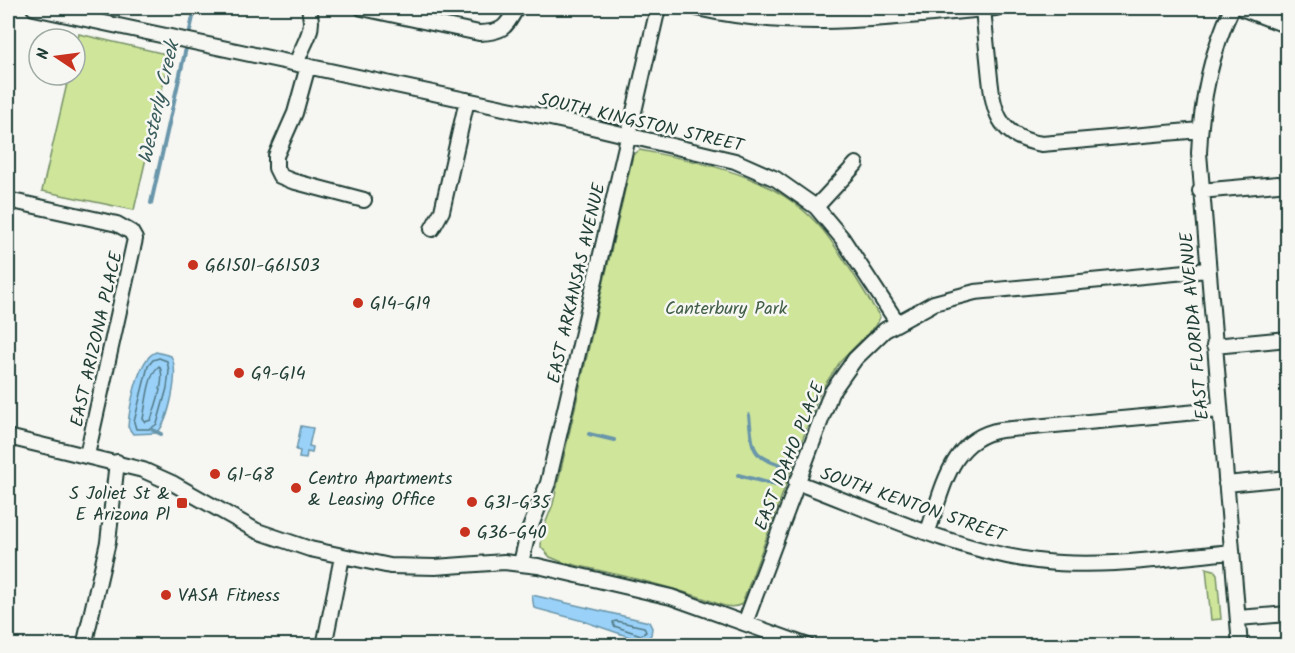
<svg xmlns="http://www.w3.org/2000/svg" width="1295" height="653" font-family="Kalam,sans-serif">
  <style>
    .green { fill: #cee59a; stroke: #769167; stroke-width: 1.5 }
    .water { fill: #9ad1f9; stroke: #6996aa; stroke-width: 1.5 }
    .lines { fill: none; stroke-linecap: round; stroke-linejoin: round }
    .shore { stroke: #507883; stroke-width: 1.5 }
    .stream { stroke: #6996aa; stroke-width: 4 }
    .minor-casing { stroke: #1f3d34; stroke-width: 18 }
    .minor { stroke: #f6f6f2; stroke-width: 14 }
    .poi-dot { fill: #c8321e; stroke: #f6f6f2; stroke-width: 2 }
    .labels { text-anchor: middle; stroke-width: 5; stroke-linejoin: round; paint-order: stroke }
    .street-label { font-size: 18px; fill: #1f3d34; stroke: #f6f6f2 }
    .poi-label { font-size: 18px; fill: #1f3d34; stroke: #f6f6f2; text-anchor: start }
    .park-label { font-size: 18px; fill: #425f48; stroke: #f6f6f2 }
    .water-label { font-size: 20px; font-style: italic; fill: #385b5b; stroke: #f6f6f2 }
  </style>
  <rect width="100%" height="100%" fill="#f6f6f2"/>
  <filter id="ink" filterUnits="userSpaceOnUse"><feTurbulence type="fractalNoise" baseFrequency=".0167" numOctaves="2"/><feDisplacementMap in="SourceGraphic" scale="12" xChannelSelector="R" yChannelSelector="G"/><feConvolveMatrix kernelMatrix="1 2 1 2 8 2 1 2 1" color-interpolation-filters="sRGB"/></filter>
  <g filter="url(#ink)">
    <path class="green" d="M79,34l91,21 -36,155 -92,-19 27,-116h6v-25z
      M640,150c66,14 136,24 182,79 22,27 39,58 58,88l-3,7 -37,38 -20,30 -78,212c-12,7 -25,-1 -36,-5 -47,-16 -95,-26 -144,-37l-12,-5 -9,-10 1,-15 11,-28 80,-349z
      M1206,568l8,2 3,4 4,45 -10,1z"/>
    <path class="water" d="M156,352l15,4c9,16 -2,65 -14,77l-24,1 -5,-7c1,-18 10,-69 28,-75z
      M301,426l12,2 -4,18 4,1 -1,6 -5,-1 -1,7 -7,-1 1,-7 -4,-1z
      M532,595l117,27 3,6 -1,7 -7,7 -61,-21 -49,-13z"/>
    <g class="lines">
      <path class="shore" d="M159,358l8,3 2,10 -2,17 -10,36 -7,5h-14l-2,-7 14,-56 5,-6z
        M159,366c8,11 -4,41 -8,54l-6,2 -2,-3c3,-14 5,-45 16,-53z
        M616,621l28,6 2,5 -5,3 -27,-9 -1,-4z"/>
      <path class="stream" d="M151,203l44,-195
        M749,415c4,36 1,41 38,52
        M153,430l8,4
        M589,434l25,6
        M738,475l42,11"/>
      <defs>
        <path id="minor" d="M34,8l554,118 147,35 41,18 40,28 26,31 55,84
          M362,8l117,25c23,-1 26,-4 37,-24
          M697,8c106,24 194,9 299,0
          M1232,8c-22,46 -31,94 -33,145l41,493
          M1241,8l47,18
          M983,9c2,20 4,40 6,60 4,40 7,68 53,75l158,-14
          M297,63c3,-14 14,-26 14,-41 0,-6 -2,-8 -1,-14
          M308,66l-13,47 -19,43v12l4,8 12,5 72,19
          M1200,191l78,-7
          M8,200l109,24 14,8 4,7 -48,216
          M816,207l40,-43
          M432,229l10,-18 25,-111
          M1214,346l74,-7
          M8,437l135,33 31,14 83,47 53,18 80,17 45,1 69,-5 34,4 133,31 137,49
          M796,482c75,28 163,70 241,79 65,8 131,-3 195,-9
          M1226,484l62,-6
          M928,531c15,-41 22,-93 73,-101l218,-20
          M521,563l7,-30 20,-50 110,-475
          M1238,618l50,-4
          M745,623l86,-230 24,-34 30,-29 49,-27 41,-11 232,-22
          M84,646l24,-104 9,-80
          M324,646l18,-89"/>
      </defs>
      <use href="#minor" class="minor-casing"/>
      <use href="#minor" class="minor"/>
    </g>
  </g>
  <g class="poi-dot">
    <circle cx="193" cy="265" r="6"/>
    <circle cx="358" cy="303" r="6"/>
    <circle cx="239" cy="373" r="6"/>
    <circle cx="215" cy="474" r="6"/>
    <circle cx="296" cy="488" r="6"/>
    <circle cx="472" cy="502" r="6"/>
    <rect x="176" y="497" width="12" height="12" rx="3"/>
    <circle cx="465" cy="532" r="6"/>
    <circle cx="166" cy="595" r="6"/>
  </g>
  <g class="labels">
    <g class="street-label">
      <text transform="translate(641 122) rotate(13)" y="6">SOUTH KINGSTON STREET</text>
      <text transform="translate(576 283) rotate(-77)" y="6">EAST ARKANSAS AVENUE</text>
      <text transform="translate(1194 326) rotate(-95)" y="6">EAST FLORIDA AVENUE</text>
      <text transform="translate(96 339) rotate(-77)" y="6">EAST ARIZONA PLACE</text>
      <text transform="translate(789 456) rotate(-68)" y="6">EAST IDAHO PLACE</text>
      <text transform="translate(913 504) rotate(19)" y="6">SOUTH KENTON STREET</text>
    </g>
    <g class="poi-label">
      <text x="205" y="271">G61501-G61503</text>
      <text x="370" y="309">G14-G19</text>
      <text x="251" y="379">G9-G14</text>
      <text x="227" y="480">G1-G8</text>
      <text x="308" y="484">Centro Apartments<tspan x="308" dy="21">&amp; Leasing Office</tspan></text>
      <text x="170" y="499" text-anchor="end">S Joliet St &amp;<tspan x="170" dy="21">E Arizona Pl</tspan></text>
      <text x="484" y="508">G31-G35</text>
      <text x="477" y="538">G36-G40</text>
      <text x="178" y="601">VASA Fitness</text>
    </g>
    <g class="park-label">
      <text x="726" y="314">Canterbury Park</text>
    </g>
    <g class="water-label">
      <text transform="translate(158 102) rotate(-77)" y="7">Westerly Creek</text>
    </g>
  </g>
  <rect width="1295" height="653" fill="none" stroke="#f6f6f2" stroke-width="30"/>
  <rect x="15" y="15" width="1265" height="623" fill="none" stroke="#1f3d34" stroke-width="2" filter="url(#ink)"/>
  <g transform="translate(57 57) rotate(283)"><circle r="28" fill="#f6f6f2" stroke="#a0aca6" stroke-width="1.5"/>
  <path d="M0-4.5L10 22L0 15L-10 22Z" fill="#c8321e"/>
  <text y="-9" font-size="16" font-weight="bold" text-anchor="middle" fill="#1f3d34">N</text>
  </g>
</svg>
